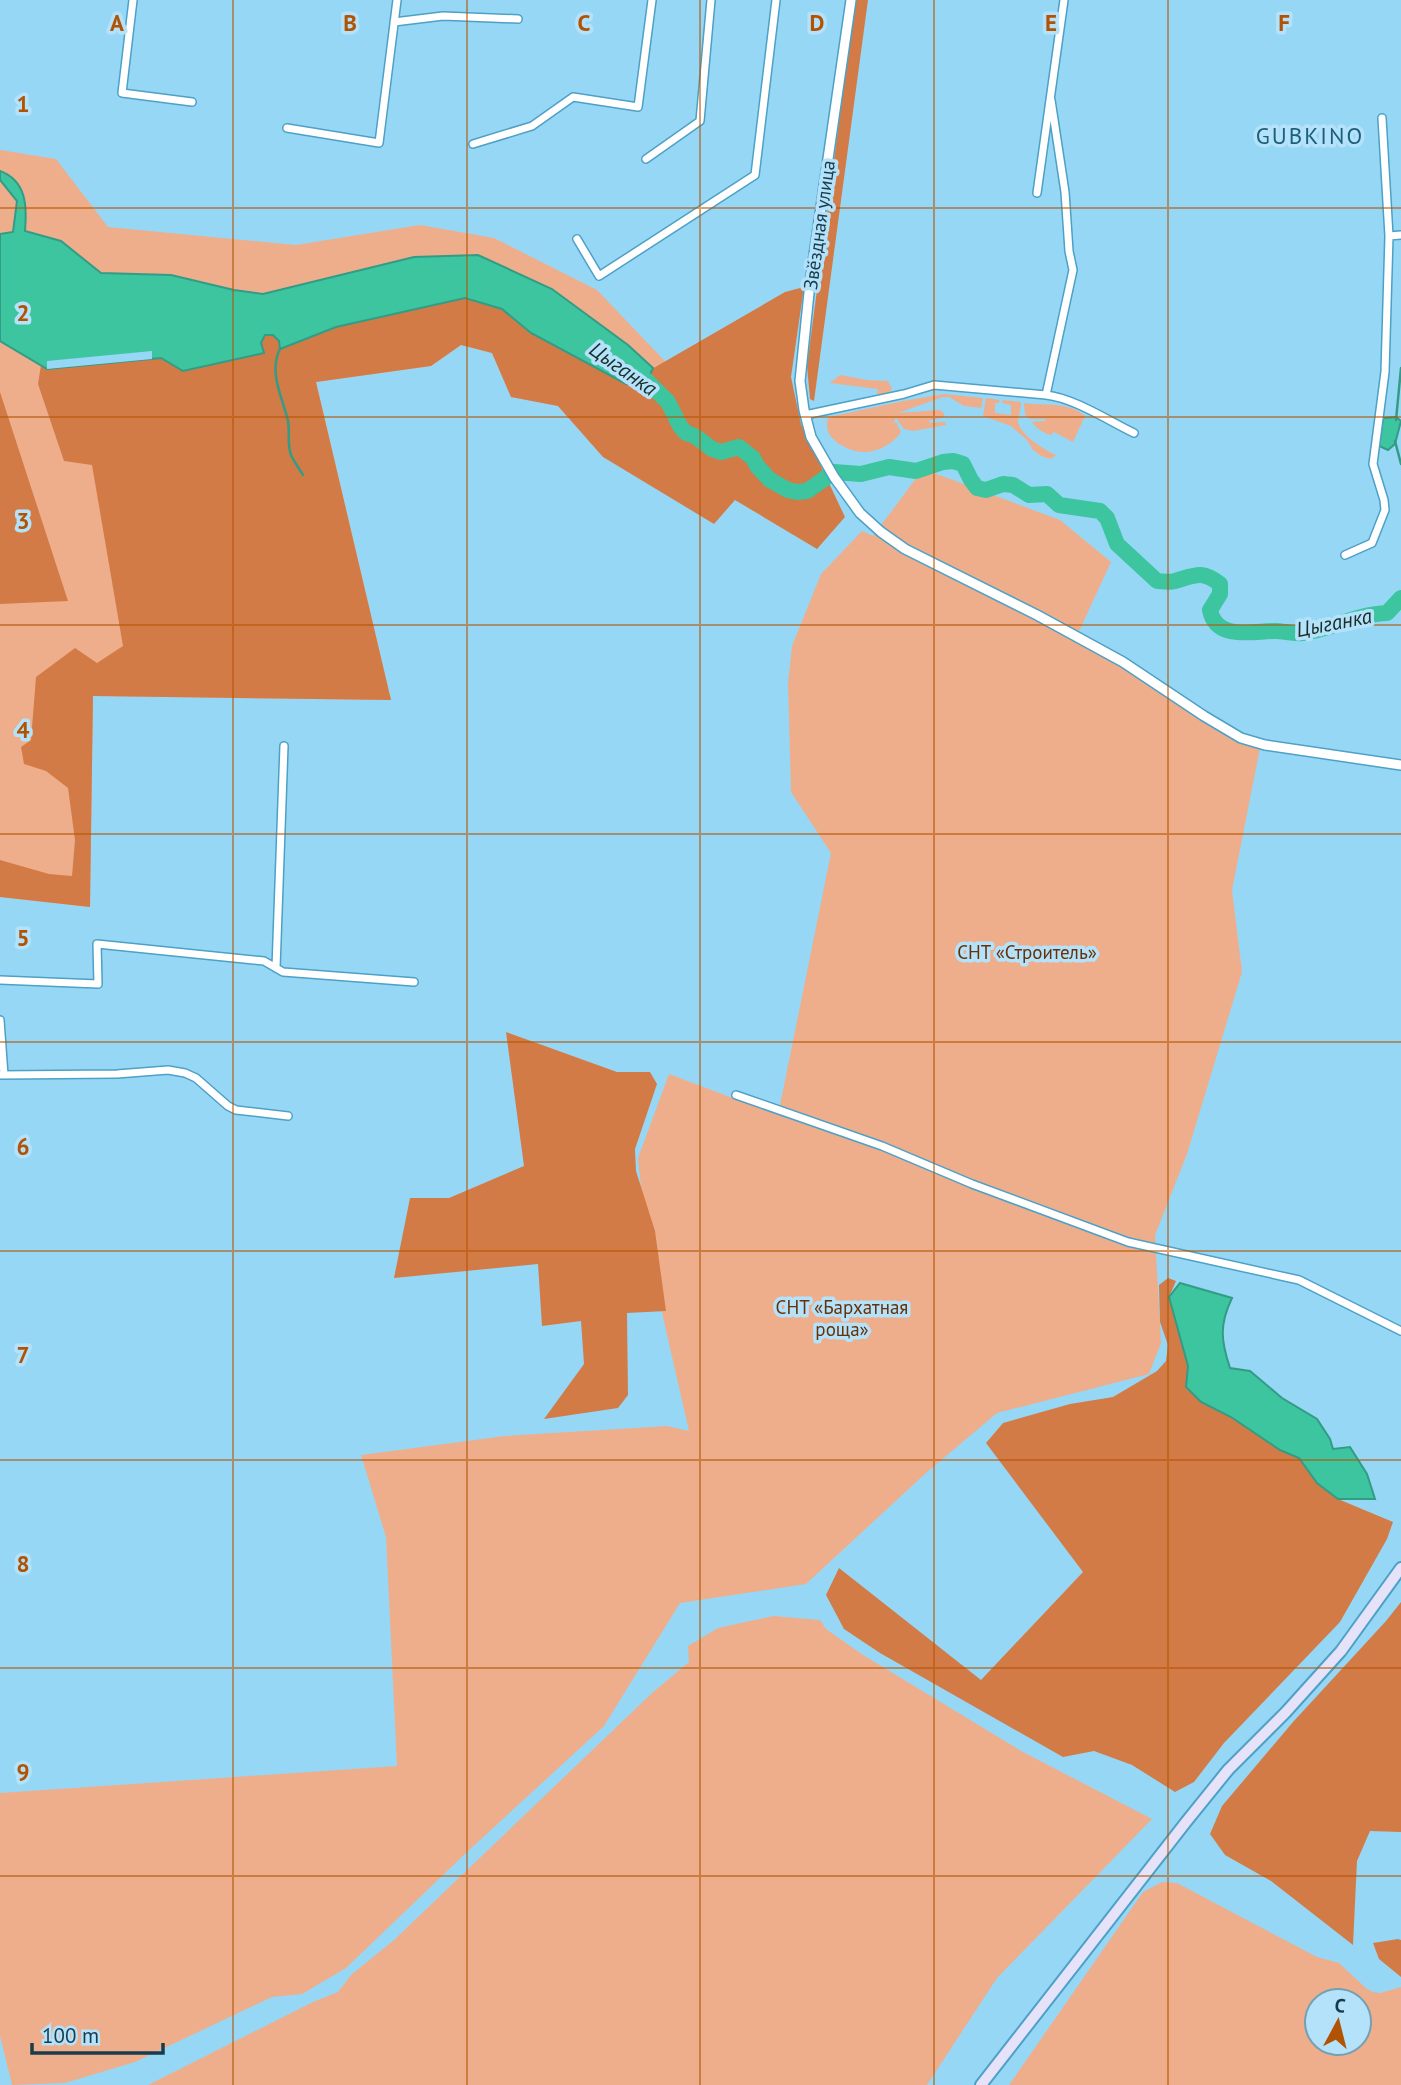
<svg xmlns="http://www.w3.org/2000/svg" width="1401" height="2085" font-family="'PT Sans',sans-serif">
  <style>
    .green { fill: #eeae8b; fill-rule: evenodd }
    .forest { fill: #d37b46 }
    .water { fill: #3cc59f; stroke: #329c86; stroke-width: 2 }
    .pier { fill: #97d7f6 }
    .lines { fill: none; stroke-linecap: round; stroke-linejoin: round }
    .stream { stroke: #329c86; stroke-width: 2.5 }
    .river { stroke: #3cc59f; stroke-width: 16 }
    .minor-casing { stroke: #4da0c6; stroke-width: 10 }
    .tertiary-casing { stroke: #4da0c6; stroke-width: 12 }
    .secondary-casing { stroke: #4da0c6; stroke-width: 14 }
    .minor { stroke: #fff; stroke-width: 7 }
    .tertiary { stroke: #fff; stroke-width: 9 }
    .secondary { stroke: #e5e2f9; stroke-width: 10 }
    .grid { fill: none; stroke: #b25303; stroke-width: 2; stroke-opacity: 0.55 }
    .labels { text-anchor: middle; stroke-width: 7; stroke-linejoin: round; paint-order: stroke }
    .street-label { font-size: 19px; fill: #193c4c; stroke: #b3e2fa }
    .park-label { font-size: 19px; fill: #693006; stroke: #b3e2fa }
    .water-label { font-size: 21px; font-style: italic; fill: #182e27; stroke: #b3e2fa }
    .quarter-label { font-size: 23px; letter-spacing: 2px; fill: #1d5f7b; stroke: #b3e2fa }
    .grid-label { font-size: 23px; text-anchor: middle; font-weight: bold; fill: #b25303; stroke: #b3e2fa; stroke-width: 7; stroke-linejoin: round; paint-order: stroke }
  </style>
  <rect width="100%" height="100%" fill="#97d7f6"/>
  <path class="green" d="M0,150l56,9 52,68 188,18 124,-20 74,13 103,52 85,89 -79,78 -45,-51 -47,-9 -19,-44 -31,-8 -30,21 -115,16 75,318 -298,-4 -3,211 -90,-10z
    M840,375l27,5 21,1 4,8 -3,4 -12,1 1,-5 -48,-6z
    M945,394l38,4 -2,10 -17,-2 -15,-9h-6l-45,16 41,-3 5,3v4l-16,4 3,2 14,-1 1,3 -33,6 -9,-2 -8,-11 -3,6 3,-2 5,10c-8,12 -24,21 -39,20 -16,-1 -43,-16 -33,-35l74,-16z
    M986,398l14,2 -1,3h-4v10l16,2v-10l-9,-2 1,-3 18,2c0,6 -2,12 -3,18 -1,13 27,30 38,35l-5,4 -10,-3 -8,-6 -6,-10 -16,-14 -28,-10z
    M1024,403c20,3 45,-2 61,13l-12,26 -19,-10 -3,3c-7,-1 -16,-8 -19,-13l13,-1 1,-2h-16l-5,-4z
    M923,469l137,51 51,42 -36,78 186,103 -29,147 10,82 -55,182 -32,81 6,108 -12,31 -152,39 -70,59 -121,112 -126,19 -76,123 -137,126 -121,116 -44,26 -30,3 -137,65 -70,21 -53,2 -12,-49v-243l397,-27 -11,-229 -25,-82 144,-19 162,-10 22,5 -42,-184 -9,-89 31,-84 109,41 53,-262 -40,-61 -3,-109 4,-37 29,-72 41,-43 11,5z
    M773,1616l47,4 6,9 37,26 160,97 129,67 -155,159 -70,107h-779l165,-83 25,-10 13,-17 43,-35 258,-247 37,-31 -1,-16 30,-18z
    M1162,1882l15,1 140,74 22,6 28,26 6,3 7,1 21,-6v98h-392l134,-193zM1359,2001v42h-42v-42z"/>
  <path class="forest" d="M855,0h13l-54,401 -4,-2 -3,-33z
    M804,287l-13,90 10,47 44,93 -28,32 -82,-49 -21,24 -111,-67 -45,-51 -47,-9 -19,-44 -31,-8 -30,21 -115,16 75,318 -298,-4 -3,211 -90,-10v-37l49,14 23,2 3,-36 -7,-52 -22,-17 -22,-7 -3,-17 10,-7 5,-63 39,-29 22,15 26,-17 -31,-181 -28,-4 -26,-77 3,-19 7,4 113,-11 103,-5 -3,-10 4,-8h8l6,6 1,8 56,-22 129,-29 37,11 29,24 95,51 159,-92z
    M0,392l68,209 -68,3z
    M506,1032l111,40h33l7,12 -22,65 1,22 19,60 11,80 -39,2 1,82 -10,13 -74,11 40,-55 -3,-43 -39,5 -4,-62 -144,14 16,-80h39l75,-32z
    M1168,1278l8,3 -7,16 19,69 -1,22 14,14 30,15 49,33 19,8 18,25 21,16 55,23 -6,17 -47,83 -116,121 -30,39 -19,10 -43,-27 -38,-14 -31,6 -183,-104 -36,-24 -18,-34 13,-27 142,112 102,-108 -97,-129 17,-20 67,-19 43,-7 44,-26 9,-10 2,-16 -8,-23 -1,-37z
    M1401,1602v230l-31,-1 -13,30 -4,84 -82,-64 -46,-26 -15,-21 12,-28 71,-84 93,-101z
    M1398,1939l3,1v37l-22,-18 -6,-16z"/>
  <path class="water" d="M0,171c27,10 27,36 25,60l36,10 40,32 70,2 63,15 29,4 151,-37 64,-2 74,34 76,56 25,23 -6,13 -21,3 -95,-51 -29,-24 -37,-11 -129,29 -56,22 -1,-8 -6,-6h-8l-4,8 3,10 -81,18 -22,-13 -114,11 -47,-28v-107l13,-2 4,-31 -17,-21z
    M1396,417l5,4 -6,23 -7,6 -9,-4 4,-28z
    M1180,1283l52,15c-13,27 -11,43 -2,70l20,3 32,27 35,21 13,20 3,10 17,-2 17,27 8,25h-37l-21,-16 -18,-25 -19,-8 -49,-33 -30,-15 -15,-15 2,-21 -19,-69z"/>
  <path class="pier" d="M152,351v8l-105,10v-8z"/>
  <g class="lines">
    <path class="stream" d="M280,349c-12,23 3,50 8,72 2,11 -1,24 3,34 3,7 8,13 12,20
      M1396,420l5,-52
      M1395,441l6,23"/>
    <path class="river" d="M630,371l17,10 21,21 12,24 6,7 9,3 17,13 9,3 18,-5 14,11 4,8 13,14 18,10 9,2 10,-1 27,-19 27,2 28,-7 27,4 27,-9 10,-1 10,3 8,16 6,8 9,2 17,-6 10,1 16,10 18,-1 12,11 41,6 7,7 10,26 40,37c5,0 12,2 18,0 19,-5 26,-12 45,3v10l-10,16c6,31 42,21 65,21 9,0 18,3 27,2 28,-3 55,-19 85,-20l14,-15"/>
    <defs>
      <path id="minor" d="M133,0l-11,93 70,9
        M394,22l49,-6 75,3
        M287,128l92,15 18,-143
        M473,144l59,-18 41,-29 65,10 14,-107
        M646,159l54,-38 11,-121
        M1037,193l27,-193
        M1389,236l12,-1
        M577,239l22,37 156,-101 21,-175
        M1046,395c28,3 63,26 88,38
        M805,415l99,-21 30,-9 112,10 27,-125 -4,-19 -4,-59 -14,-92
        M1345,555l27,-12 13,-33 -1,-10 -11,-36 12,-92 4,-136 -7,-118
        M276,968l8,-222
        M0,980l98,4 -1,-40 167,17 19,11 131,10
        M0,1020l4,55
        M0,1075l117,-1 51,-4 17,3 11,5 32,28 8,4 52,6
        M736,1095l146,51 90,38 156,58 171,38 102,51"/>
      <path id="tertiary" d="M851,0l-41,283 -10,98 4,29 7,27 23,40 26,36 21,19 24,17 132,66 86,47 81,54 37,22 24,7 136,20"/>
      <path id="secondary" d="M981,2085l205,-263 42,-52 58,-58 55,-61 60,-83"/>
    </defs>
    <use href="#minor" class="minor-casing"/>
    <use href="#tertiary" class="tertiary-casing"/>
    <use href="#secondary" class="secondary-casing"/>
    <use href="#minor" class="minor"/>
    <use href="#tertiary" class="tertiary"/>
    <use href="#secondary" class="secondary"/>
  </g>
  <path class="grid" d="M233,0v2085M467,0v2085M700,0v2085M934,0v2085M1168,0v2085M0,208h1401M0,417h1401M0,625h1401M0,834h1401M0,1042h1401M0,1251h1401M0,1460h1401M0,1668h1401M0,1876h1401"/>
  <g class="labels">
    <g class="street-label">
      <text transform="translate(819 225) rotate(-82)" y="7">Звёздная улица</text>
    </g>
    <g class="park-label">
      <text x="1027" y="959">СНТ «Строитель»</text>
      <text x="842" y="1314">СНТ «Бархатная<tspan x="842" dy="22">роща»</tspan></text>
    </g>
    <g class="water-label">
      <text transform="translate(623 369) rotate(35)" y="7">Цыганка</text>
      <text transform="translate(1334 623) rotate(-11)" y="7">Цыганка</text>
    </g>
    <g class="quarter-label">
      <text x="1310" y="144">GUBKINO</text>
    </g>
  </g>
  <g class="grid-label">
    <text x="117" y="31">A</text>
    <text x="350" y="31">B</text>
    <text x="584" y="31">C</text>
    <text x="817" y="31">D</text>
    <text x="1051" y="31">E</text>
    <text x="1284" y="31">F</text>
    <text x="23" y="112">1</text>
    <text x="23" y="321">2</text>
    <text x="23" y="529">3</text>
    <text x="23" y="738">4</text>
    <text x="23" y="946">5</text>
    <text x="23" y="1155">6</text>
    <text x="23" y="1363">7</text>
    <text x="23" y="1572">8</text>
    <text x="23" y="1780">9</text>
  </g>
  <g transform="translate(1338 2022) rotate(7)"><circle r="33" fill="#b3e2fa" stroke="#75a0b4" stroke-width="2"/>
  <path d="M0-5L12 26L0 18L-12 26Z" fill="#b25303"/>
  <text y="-10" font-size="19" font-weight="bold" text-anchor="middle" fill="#193c4c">С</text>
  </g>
  <path d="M32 2043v10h131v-10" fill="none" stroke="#193c4c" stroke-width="3.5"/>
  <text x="42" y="2043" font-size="21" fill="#193c4c" stroke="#b3e2fa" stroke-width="5" paint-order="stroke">100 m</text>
</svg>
